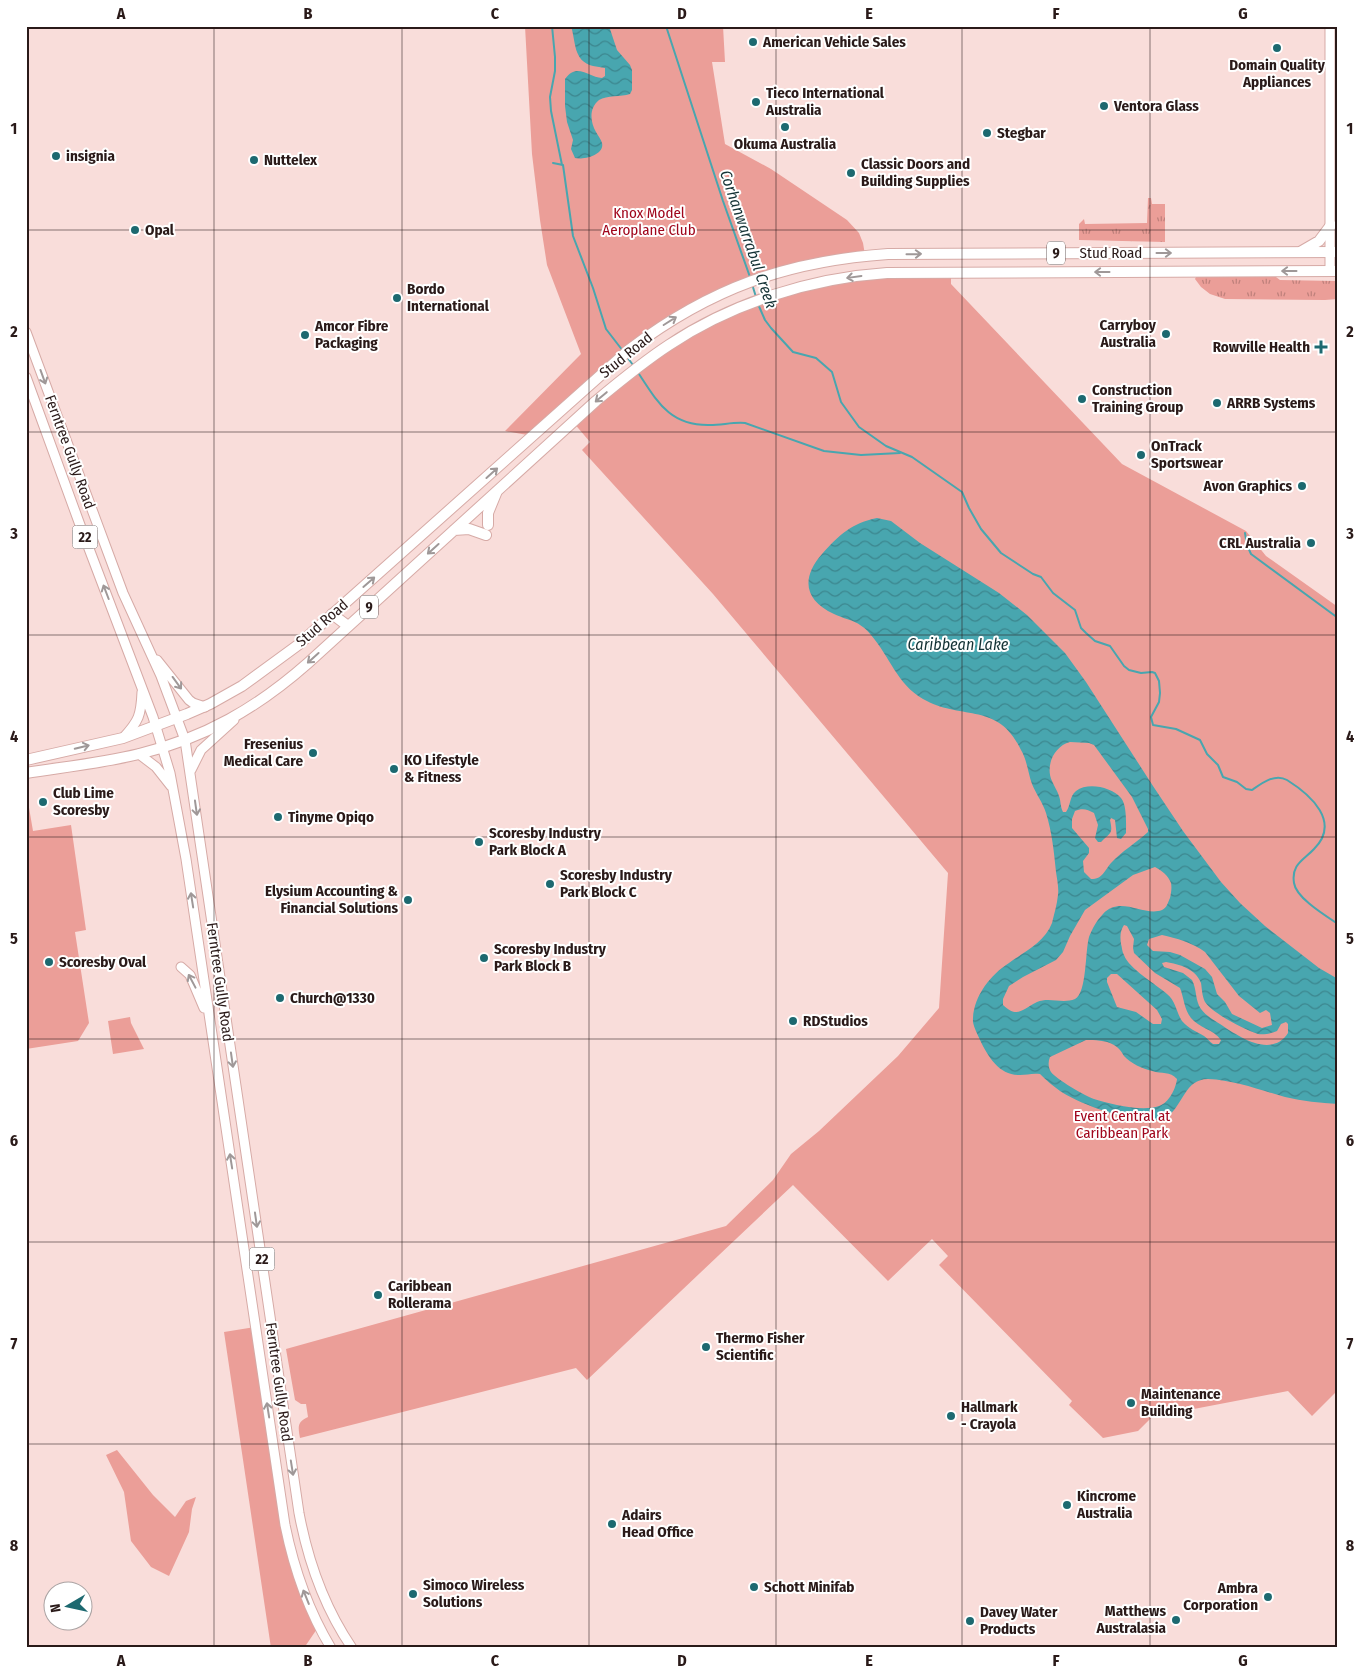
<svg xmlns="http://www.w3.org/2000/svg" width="1364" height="1674" font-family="'Fira Sans Condensed',sans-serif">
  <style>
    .grass { fill: url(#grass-tufts) }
    .park { fill: #eb9e98 }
    .water { fill: url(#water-waves); fill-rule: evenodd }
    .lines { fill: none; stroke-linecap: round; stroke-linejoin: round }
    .stream { stroke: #48a6af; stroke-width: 2 }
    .major-casing { stroke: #d6aaa6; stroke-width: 11 }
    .highway-casing { stroke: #d6aaa6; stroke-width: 12 }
    .major { stroke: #fff; stroke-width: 9 }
    .highway { stroke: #fff; stroke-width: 10 }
    .oneway { stroke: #9f9898 }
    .grid { fill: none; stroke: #2a1a19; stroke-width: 1; stroke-opacity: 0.55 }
    .poi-dot { fill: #1d6970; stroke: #fff; stroke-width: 2 }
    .labels { text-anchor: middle; stroke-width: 4; stroke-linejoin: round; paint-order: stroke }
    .shield { fill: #fff; stroke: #6a5f5e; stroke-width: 1 }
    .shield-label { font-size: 14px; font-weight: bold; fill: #2a1a19 }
    .poi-label { font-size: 15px; font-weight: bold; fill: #2a1a19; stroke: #fff; text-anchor: start }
    .park-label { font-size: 15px; fill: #a0061c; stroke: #fff }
    .street-label { font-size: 15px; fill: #2a1a19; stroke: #fff }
    .water-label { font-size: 16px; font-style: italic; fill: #143235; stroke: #fff }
    .neatline { fill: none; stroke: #2a1a19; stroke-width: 2 }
    .grid-label { font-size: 16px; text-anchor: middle; font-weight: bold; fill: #2a1a19 }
  </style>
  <defs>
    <pattern id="grass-tufts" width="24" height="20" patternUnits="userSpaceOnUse" patternTransform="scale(1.25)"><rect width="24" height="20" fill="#eb9e98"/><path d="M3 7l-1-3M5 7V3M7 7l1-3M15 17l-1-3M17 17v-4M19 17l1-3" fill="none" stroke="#bf807b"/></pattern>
    <pattern id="water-waves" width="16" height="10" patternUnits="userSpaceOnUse" patternTransform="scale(1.25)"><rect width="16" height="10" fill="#48a6af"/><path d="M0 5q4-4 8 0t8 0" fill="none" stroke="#3c868e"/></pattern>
  </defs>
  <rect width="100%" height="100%" fill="#f9ddda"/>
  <path class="grass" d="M1148,198h3l1,6h13v38l-86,-2v-16l5,-5 1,5 62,-1z
    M1196,277h80l4,3 58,1v18l-13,1 -100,-1 -15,-5 -9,-7 -6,-8z"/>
  <path class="park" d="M525,26h198l2,36h-13l13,82 46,25 76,51 12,13 4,10 2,12 -94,18 -100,48 -138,115 -28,-5 76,-77 -34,-89 -7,-45 -8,-66z
    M951,272v12l171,180 124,67 20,25 72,51v783l-26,26 -24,-25 -136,26 -14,14 -35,7 -34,-33 3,-4 -133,-136 9,-9 -16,-17 -44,42 -95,-96 -206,195 -11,-12 -276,70c-2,-11 -3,-16 8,-21l-2,-13h-5l-6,-4 -9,-51 440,-123 47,-46 18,-26 28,-23 79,-75 41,-48 9,-135 -235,-279 -131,-144 8,-8 -17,-20 69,-58 76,-47 116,-37z
    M26,790l7,41 38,-6 15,105 -11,2 14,91 -11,18 -52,8z
    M130,1017l1,6 13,26 -31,5 -5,-33z
    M255,1327l30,198 34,101 -15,22h-33l-47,-316z
    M117,1450l36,45 22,22 11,-16 10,-4 -4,12 -3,23 -20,44 -18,-9 -20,-26 -7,-49 -18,-37z"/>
  <path class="water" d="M571,26h38l8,24 13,15 2,5v20l-2,4c-9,3 -23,1 -31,6 -10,8 -9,22 -3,32 2,4 5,7 6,11 3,12 -19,17 -27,15l-4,-9 2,-9 -6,-18 -2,-16v-27c12,-17 23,-2 37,-1l3,-2v-8c-4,-1 -8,-1 -12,-2 -20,-5 -17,-24 -22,-40z
    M877,518l14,3 29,22 79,50 28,22 38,38 21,29 67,104 30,45 38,51 19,21 25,23 54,42 19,11v125c-18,-1 -35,-3 -53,-7 -25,-7 -51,-17 -77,-18 -23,0 -25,26 -40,37 -20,15 -89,-12 -108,-25 -7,-5 -14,-11 -20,-17 -8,-1 -13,1 -20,1 -20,1 -32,-18 -40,-35 -2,-5 -6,-12 -7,-18 -1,-24 17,-47 36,-59 15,-11 36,-21 43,-40 2,-9 5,-18 6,-28 1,-7 -1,-16 -2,-23 -2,-20 -4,-40 -10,-59 -3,-10 -10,-19 -14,-29 -4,-11 -5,-24 -11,-34 -23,-49 -60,-29 -98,-51 -26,-15 -33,-42 -52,-64 -12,-15 -22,-14 -37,-21 -30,-14 -33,-36 -12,-60 17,-19 30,-31 55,-36zM1070,742l19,1 5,2 38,52 16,32v3c-12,11 -26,19 -37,31 -7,8 -8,16 -20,16l-7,-7 -1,-11 6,-8v-5l-17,-20v-9l3,-8c7,-3 12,-2 19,2l4,12 -3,13 3,4h3c10,-10 12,-8 9,-22l1,-2 4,2 2,18 4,1 5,-6c0,-10 1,-28 -5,-35 -10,-11 -33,-16 -45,-7 -7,6 -5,14 -10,21h-3c-3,-6 -2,-11 -4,-16 -2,-6 -5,-10 -7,-15 -7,-15 2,-35 18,-39zM1155,867c7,4 13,8 16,16 1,5 0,10 -1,15 -2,4 -3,10 -8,12 -18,7 -42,-15 -59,4 -6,6 -11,15 -14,23 -4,14 -2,56 -14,62 -12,5 -26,-2 -38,3 -15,7 -19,17 -34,3v-6l6,-13 14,-9 33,-17 7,-8 7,-16 15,-26 48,-35zM1124,925l3,1 7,13 -1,9 1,5 21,20 25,15c4,10 4,21 11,30 8,10 22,11 30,22l-2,4h-6c-3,-2 -6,-6 -9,-8 -8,-5 -15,-7 -22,-15 -6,-9 -6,-20 -15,-27 -11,-10 -38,-25 -43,-39 -2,-3 -2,-8 -3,-11 -1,-7 -1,-13 3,-19zM1162,935c14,3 31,8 43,17l34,44 21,17 6,-3 4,3 2,12 -10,3 -30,-14 -7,-12 -8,-8 -5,-17 -7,-8 -25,-14 -10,-3 -17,-1 -6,-6 2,-6zM1166,962c13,2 30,7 35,21 1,6 1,13 4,19 7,11 40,28 53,32 6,1 14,-1 19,-3l4,-7 5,-2 2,2v9c-17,26 -50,3 -68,-9 -6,-4 -14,-8 -19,-15 -6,-8 -4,-20 -9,-29l-9,-7 -19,-6 -2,-4zM1111,974h6l40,36 5,9 -1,5h-8l-17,-12 -19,-5 -10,-25v-4zM1086,1040c9,0 19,0 28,5 5,3 7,6 10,11 6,7 19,13 28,15 10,3 18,0 25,8 -1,9 -8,24 -18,27 -17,6 -49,-2 -65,-7 -9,-3 -38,-20 -43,-27 -3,-5 -3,-10 -1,-15z"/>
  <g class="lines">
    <path class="stream" d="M552,26l3,31v14l-5,26 1,14 11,54
      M666,26l57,175 27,76
      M553,163l10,2 10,71 20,52 13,41 17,22
      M752,284l4,13
      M758,304l7,16 6,8 22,24 23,6 16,14 9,30 18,25 27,19 26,11 50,35 7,16 12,21 20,24 32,21 8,3 12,16 22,17 6,18 5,5 9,8 15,5 14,20 5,4 12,3 11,-1 3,1 4,8 1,12 -1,9 -8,15 2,8 23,4 24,11 7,14 11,11 5,12 14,5 9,7 6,1c10,-7 23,-17 35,-10 24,15 54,42 27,69 -10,11 -23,15 -20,34 2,15 32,33 44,41
      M627,357l6,8
      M637,371c20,30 32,55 73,54 12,0 23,-3 35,-2l79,28 37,4 39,-2
      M1245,533l2,12 4,9 87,64"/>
    <defs>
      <path id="major" d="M1330,26v245
        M26,332l97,261 38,83 24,64 114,773c9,48 25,94 53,135
        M26,377l54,148 73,192 17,56 16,86 99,666c9,44 23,85 46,123
        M157,660l32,40 4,3 12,4
        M123,738c16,-17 18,-23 19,-46
        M139,754l17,13 15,19
        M191,770l10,-20 33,-30
        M181,967l9,8 14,33"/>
      <path id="highway" d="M1300,252l19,-11 12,-16
        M488,525v-12l9,-22
        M454,530l15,-1 17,6
        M332,614l16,12
        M26,760l97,-22 64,-24 23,-10 32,-18 56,-41 332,-296c81,-61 157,-88 258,-95l450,-2
        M26,773c38,-6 76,-10 113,-19 66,-16 118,-46 169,-91l288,-262c24,-20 47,-39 73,-56 63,-42 142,-67 218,-72l451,-2"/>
    </defs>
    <use href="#major" class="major-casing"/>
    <use href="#highway" class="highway-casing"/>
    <use href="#major" class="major"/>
    <use href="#highway" class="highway"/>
  </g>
  <defs><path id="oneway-shaft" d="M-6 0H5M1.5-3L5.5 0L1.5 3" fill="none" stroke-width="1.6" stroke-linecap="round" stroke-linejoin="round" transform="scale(1.25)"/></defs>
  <g class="oneway">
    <use href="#oneway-shaft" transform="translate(1164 253)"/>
    <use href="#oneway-shaft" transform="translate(914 254) rotate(-1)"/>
    <use href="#oneway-shaft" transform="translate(1289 271) rotate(180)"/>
    <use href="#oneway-shaft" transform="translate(1102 272) rotate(-180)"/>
    <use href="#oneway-shaft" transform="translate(854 277) rotate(172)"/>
    <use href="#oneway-shaft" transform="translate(670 321) rotate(-32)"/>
    <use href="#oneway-shaft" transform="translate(43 377) rotate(70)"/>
    <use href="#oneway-shaft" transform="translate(601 397) rotate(140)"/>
    <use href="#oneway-shaft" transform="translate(492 473) rotate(-42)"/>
    <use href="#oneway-shaft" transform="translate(433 549) rotate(138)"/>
    <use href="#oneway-shaft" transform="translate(369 582) rotate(-41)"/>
    <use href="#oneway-shaft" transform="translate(106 592) rotate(-111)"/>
    <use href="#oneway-shaft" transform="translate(313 658) rotate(138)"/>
    <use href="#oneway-shaft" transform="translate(177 683) rotate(54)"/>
    <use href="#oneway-shaft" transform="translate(82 747) rotate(-14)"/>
    <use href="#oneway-shaft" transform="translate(196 808) rotate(82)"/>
    <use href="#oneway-shaft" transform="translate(192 900) rotate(-99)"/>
    <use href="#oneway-shaft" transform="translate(192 981) rotate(-118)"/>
    <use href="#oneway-shaft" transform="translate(232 1060) rotate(82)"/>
    <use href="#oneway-shaft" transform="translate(231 1161) rotate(-99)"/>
    <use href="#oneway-shaft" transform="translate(256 1220) rotate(82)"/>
    <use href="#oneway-shaft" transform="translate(268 1410) rotate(-99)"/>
    <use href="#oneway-shaft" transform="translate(292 1468) rotate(81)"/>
    <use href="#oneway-shaft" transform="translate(306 1597) rotate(-112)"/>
  </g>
  <path class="grid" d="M214,26v1622M402,26v1622M589,26v1622M776,26v1622M962,26v1622M1150,26v1622M26,230h1312M26,432h1312M26,635h1312M26,837h1312M26,1039h1312M26,1242h1312M26,1444h1312"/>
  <g class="poi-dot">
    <circle cx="753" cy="42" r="5"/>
    <circle cx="1277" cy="48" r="5"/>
    <circle cx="756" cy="102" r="5"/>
    <circle cx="1104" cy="106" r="5"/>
    <circle cx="785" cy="127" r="5"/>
    <circle cx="987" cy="133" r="5"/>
    <circle cx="56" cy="156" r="5"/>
    <circle cx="254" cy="160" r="5"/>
    <circle cx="851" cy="173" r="5"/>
    <circle cx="135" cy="230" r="5"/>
    <circle cx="397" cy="298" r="5"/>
    <circle cx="1166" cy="334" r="5"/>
    <circle cx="305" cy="335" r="5"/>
    <path d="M1318.5 339.5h5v5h5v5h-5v5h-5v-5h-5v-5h5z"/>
    <circle cx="1082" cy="399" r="5"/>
    <circle cx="1217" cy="403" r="5"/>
    <circle cx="1141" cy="455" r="5"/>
    <circle cx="1302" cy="486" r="5"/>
    <circle cx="1311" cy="543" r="5"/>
    <circle cx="313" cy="753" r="5"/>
    <circle cx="394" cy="769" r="5"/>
    <circle cx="43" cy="802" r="5"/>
    <circle cx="278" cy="817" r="5"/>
    <circle cx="479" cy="842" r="5"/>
    <circle cx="550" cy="884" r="5"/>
    <circle cx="408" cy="900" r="5"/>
    <circle cx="484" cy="958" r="5"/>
    <circle cx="49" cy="962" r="5"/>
    <circle cx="280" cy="998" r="5"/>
    <circle cx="793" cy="1021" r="5"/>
    <circle cx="378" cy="1295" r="5"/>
    <circle cx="706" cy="1347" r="5"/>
    <circle cx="1131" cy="1403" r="5"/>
    <circle cx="951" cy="1416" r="5"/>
    <circle cx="1067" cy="1505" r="5"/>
    <circle cx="612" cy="1524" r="5"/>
    <circle cx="754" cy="1587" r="5"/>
    <circle cx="413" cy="1594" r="5"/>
    <circle cx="1268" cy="1597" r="5"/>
    <circle cx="1176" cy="1620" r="5"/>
    <circle cx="970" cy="1621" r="5"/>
  </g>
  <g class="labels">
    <g class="shield">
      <rect x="1047" y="241.5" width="18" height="23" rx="4"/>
      <rect x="72.5" y="525.5" width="25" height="23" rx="4"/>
      <rect x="360" y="595.5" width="18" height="23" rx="4"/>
      <rect x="249.5" y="1247.5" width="25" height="23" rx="4"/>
    </g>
    <g class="shield-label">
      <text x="1056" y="258">9</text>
      <text x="85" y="542">22</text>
      <text x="369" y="612">9</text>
      <text x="262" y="1264">22</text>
    </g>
    <g class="poi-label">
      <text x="763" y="47">American Vehicle Sales</text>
      <text x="1277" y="70" text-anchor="middle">Domain Quality<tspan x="1277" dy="17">Appliances</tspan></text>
      <text x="766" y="98">Tieco International<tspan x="766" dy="17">Australia</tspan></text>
      <text x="1114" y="111">Ventora Glass</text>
      <text x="997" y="138">Stegbar</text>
      <text x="785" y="149" text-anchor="middle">Okuma Australia</text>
      <text x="66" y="161">insignia</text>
      <text x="264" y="165">Nuttelex</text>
      <text x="861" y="169">Classic Doors and<tspan x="861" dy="17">Building Supplies</tspan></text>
      <text x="145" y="235">Opal</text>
      <text x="407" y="294">Bordo<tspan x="407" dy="17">International</tspan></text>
      <text x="1156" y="330" text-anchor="end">Carryboy<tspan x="1156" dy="17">Australia</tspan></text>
      <text x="315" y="331">Amcor Fibre<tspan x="315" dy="17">Packaging</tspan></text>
      <text x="1310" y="352" text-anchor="end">Rowville Health</text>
      <text x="1092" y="395">Construction<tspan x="1092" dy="17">Training Group</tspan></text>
      <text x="1227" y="408">ARRB Systems</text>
      <text x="1151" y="451">OnTrack<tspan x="1151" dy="17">Sportswear</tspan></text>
      <text x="1292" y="491" text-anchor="end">Avon Graphics</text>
      <text x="1301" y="548" text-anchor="end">CRL Australia</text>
      <text x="303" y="749" text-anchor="end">Fresenius<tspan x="303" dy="17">Medical Care</tspan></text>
      <text x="404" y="765">KO Lifestyle<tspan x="404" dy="17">&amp; Fitness</tspan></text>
      <text x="53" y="798">Club Lime<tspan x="53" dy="17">Scoresby</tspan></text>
      <text x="288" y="822">Tinyme Opiqo</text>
      <text x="489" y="838">Scoresby Industry<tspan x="489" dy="17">Park Block A</tspan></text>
      <text x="560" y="880">Scoresby Industry<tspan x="560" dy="17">Park Block C</tspan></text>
      <text x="398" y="896" text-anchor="end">Elysium Accounting &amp;<tspan x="398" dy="17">Financial Solutions</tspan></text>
      <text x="494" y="954">Scoresby Industry<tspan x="494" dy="17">Park Block B</tspan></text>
      <text x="59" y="967">Scoresby Oval</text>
      <text x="290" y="1003">Church@1330</text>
      <text x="803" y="1026">RDStudios</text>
      <text x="388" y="1291">Caribbean<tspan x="388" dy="17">Rollerama</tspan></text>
      <text x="716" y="1343">Thermo Fisher<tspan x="716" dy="17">Scientific</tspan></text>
      <text x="1141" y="1399">Maintenance<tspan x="1141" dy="17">Building</tspan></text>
      <text x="961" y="1412">Hallmark<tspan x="961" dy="17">- Crayola</tspan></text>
      <text x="1077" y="1501">Kincrome<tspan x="1077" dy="17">Australia</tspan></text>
      <text x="622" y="1520">Adairs<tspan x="622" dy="17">Head Office</tspan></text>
      <text x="423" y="1590">Simoco Wireless<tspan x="423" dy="17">Solutions</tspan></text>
      <text x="764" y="1592">Schott Minifab</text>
      <text x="1258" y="1593" text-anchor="end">Ambra<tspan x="1258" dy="17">Corporation</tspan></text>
      <text x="1166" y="1616" text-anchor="end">Matthews<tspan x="1166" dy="17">Australasia</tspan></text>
      <text x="980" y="1617">Davey Water<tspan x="980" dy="17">Products</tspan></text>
    </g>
    <g class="park-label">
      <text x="649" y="218">Knox Model<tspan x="649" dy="17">Aeroplane Club</tspan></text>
      <text x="1122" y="1121">Event Central at<tspan x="1122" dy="17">Caribbean Park</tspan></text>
    </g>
    <g class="street-label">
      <text x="1111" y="258">Stud Road</text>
      <text transform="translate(626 355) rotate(-39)" y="5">Stud Road</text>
      <text transform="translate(70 452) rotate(70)" y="5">Ferntree Gully Road</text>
      <text transform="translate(322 623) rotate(-41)" y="5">Stud Road</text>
      <text transform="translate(220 982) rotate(82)" y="5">Ferntree Gully Road</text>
      <text transform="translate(279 1382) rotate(82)" y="5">Ferntree Gully Road</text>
    </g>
    <g class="water-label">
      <text transform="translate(749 239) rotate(71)" y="6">Corhanwarrabul Creek</text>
      <text x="958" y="650">Caribbean Lake</text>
    </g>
  </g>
  <rect width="1364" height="1674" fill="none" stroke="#ffffff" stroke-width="55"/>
  <g transform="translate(68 1606) rotate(261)"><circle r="24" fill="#ffffff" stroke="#aaa3a3"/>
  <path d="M0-4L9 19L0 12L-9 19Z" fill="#1d6970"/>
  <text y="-8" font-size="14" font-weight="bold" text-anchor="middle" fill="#2a1a19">N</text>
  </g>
  <rect x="28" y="28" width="1308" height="1618" class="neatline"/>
  <g class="grid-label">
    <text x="121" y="19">A</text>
    <text x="308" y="19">B</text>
    <text x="495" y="19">C</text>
    <text x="682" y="19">D</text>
    <text x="869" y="19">E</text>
    <text x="1056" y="19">F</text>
    <text x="1243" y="19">G</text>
    <text x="14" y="134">1</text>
    <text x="1350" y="134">1</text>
    <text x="14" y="337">2</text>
    <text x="1350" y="337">2</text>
    <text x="14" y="539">3</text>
    <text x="1350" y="539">3</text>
    <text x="14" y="742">4</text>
    <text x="1350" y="742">4</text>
    <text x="14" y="944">5</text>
    <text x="1350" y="944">5</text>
    <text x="14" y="1146">6</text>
    <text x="1350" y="1146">6</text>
    <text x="14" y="1349">7</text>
    <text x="1350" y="1349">7</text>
    <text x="14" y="1551">8</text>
    <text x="1350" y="1551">8</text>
    <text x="121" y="1666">A</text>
    <text x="308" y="1666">B</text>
    <text x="495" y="1666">C</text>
    <text x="682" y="1666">D</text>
    <text x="869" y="1666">E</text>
    <text x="1056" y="1666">F</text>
    <text x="1243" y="1666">G</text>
  </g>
</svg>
